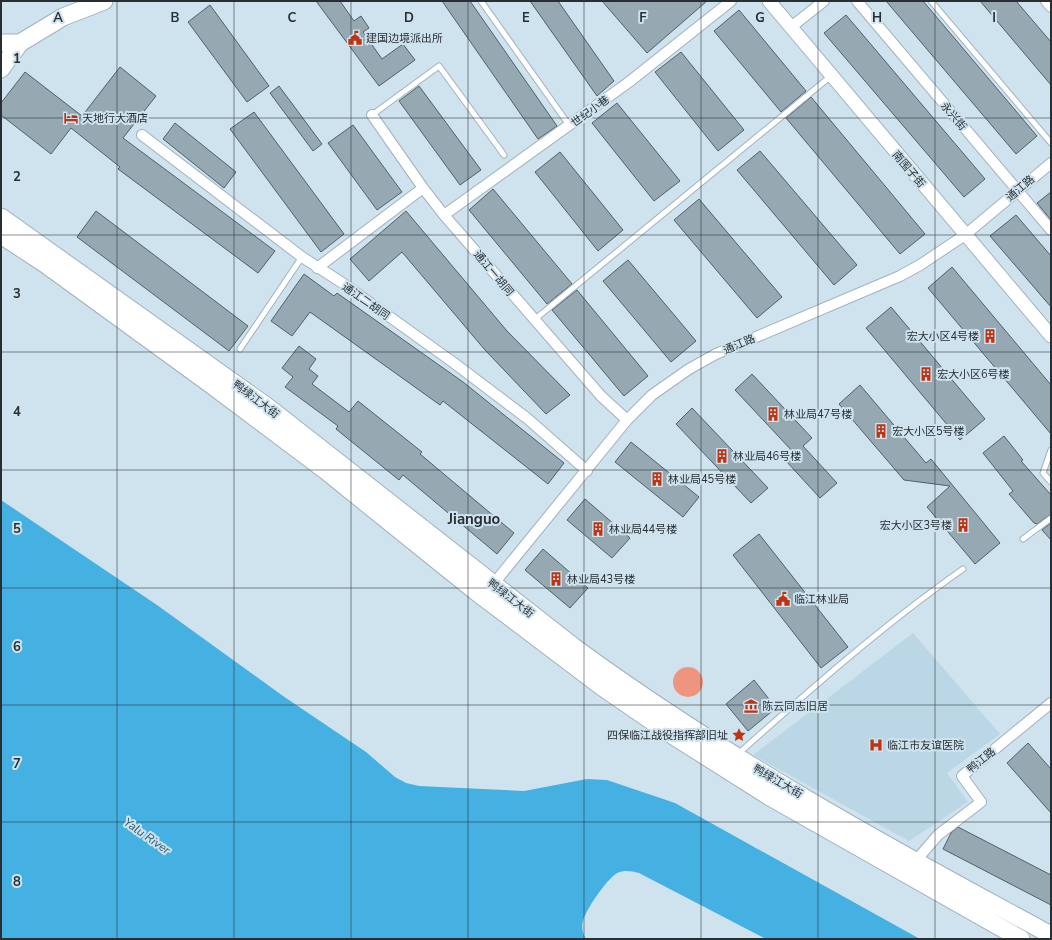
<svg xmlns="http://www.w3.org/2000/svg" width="1052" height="940" font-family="'Nunito Sans','Noto Sans SC',sans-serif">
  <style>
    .built { fill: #bbd7e5 }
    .grass { fill: #ef947e }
    .water { fill: #45b1e2 }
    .building { fill: #96a9b3; stroke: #4e6069 }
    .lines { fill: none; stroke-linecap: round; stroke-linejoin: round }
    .service-casing { stroke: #9fb2bd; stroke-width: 7 }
    .minor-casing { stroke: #9fb2bd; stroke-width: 12 }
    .tertiary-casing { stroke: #9fb2bd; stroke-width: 15 }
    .primary-casing { stroke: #9fb2bd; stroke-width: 19 }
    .trunk-casing { stroke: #9fb2bd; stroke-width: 19 }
    .service { stroke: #fff; stroke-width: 5 }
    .minor { stroke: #fff; stroke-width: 10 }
    .tertiary { stroke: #fff; stroke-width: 13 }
    .primary { stroke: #fff; stroke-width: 17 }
    .trunk { stroke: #fff; stroke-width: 17 }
    .grid { fill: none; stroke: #282f34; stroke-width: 1; stroke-opacity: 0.55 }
    .labels { text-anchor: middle; stroke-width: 4; stroke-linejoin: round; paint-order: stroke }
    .poi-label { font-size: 11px; fill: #282f34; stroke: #cfe3ee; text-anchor: start }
    .street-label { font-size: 11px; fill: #282f34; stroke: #cfe3ee }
    .water-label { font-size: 12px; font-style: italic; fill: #2b576d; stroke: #cfe3ee }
    .district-label { font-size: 15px; font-weight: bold; fill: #282f34; stroke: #cfe3ee }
    .grid-label { font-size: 13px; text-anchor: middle; font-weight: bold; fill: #282f34; stroke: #cfe3ee; stroke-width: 4; stroke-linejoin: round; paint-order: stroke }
  </style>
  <rect width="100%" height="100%" fill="#cfe3ee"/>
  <path class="built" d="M913,633l87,101 -53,39 21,29 -59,39 -156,-86z"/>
  <path class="grass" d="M673 682a15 15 0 1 1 30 0a15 15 0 1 1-30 0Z"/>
  <path class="water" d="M1,500l156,105 126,91 83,56 29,25 11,6 13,3 105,5 63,-12 20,1 68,23 245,136h-154l-127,-66c-8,-2 -14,-3 -22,0 -10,6 -31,36 -34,48 -2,6 0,13 3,18h-585z"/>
  <path class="building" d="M316,1h24l14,20 7,-5 8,12 -6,4 19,27 21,-15 12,16 -36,26z
    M442,1h28l87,125 -19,13z
    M530,1h28l56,80 -17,15z
    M602,1h105l-60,52z
    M886,1h37l114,135 -21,18z
    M980,1h36l35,41v43z
    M210,5l59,81 -22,16 -59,-80z
    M739,10l67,81 -25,21 -67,-81z
    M846,15l139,164 -21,18 -140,-164z
    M681,52l63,78 -26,21 -63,-79z
    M120,67l36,29 -33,42 152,113 -17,22 -140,-104 2,-2 -49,-39 -20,26 -50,-39v-12l24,-31 57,44z
    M279,86l43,58 -9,7 -43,-58z
    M419,86l62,84 -21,15 -61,-84z
    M811,97l114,137 -25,20 -114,-136z
    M617,103l63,78 -26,20 -62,-78z
    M254,112l90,122 -23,18 -91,-123z
    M175,123l61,49 -12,16 -61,-49z
    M353,125l49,67 -25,18 -49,-67z
    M760,151l97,114 -23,20 -97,-115z
    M560,152l63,78 -25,21 -63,-79z
    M493,189l79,95 -25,20 -78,-94z
    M1051,192v28l-14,-17z
    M699,199l83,98 -25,21 -83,-98z
    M96,211l152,115 -19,25 -152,-114z
    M406,211l101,120 63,64 -24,19 -61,-64 -83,-98 -33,29 -19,-22z
    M1016,215l35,41v51l-61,-71z
    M628,260l68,81 -25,21 -68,-81z
    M952,267l99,118v49l-123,-146z
    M304,274l30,22 3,-3 126,89 101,81 -16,21 -105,-83 -3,4 -130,-93 -18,24 -21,-15z
    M577,290l71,86 -24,20 -72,-86z
    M891,307l94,112 -25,21 -94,-112z
    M299,346l17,13 -7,10 9,7 -6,8 37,28 9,-11 64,51 -2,2 94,79 -17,21 -94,-79 -4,5 -63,-51 2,-3 -53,-39 8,-10 -11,-9z
    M752,374l60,64 -9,8 34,37 -17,15 -34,-37 8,-8 -59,-63z
    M860,385l66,78 5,-4 69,84 -25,21 -48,-57 23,-21 -46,-6 -65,-76z
    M692,408l76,80 -17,15 -75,-79z
    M1004,436l19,24 -2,1 30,34v19l-14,10 -3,-1 -25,-29 4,-3 -30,-38z
    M631,442l68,55 -16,20 -68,-55z
    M585,499l45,39 -18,20 -45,-38z
    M1051,523v17l-9,-10z
    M759,534l89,113 -27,21 -88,-113z
    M543,549l45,39 -18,20 -45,-38z
    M754,680l22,28 -28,23 -22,-27z
    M1028,743l23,26v44l-44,-50z
    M958,827l93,48v30l-108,-56 8,-16z"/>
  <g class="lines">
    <defs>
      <path id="service" d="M481,1l88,124
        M931,1l120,142
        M372,115l67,-49 65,89
        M534,320l297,-244
        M240,349l62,-92
        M1051,450l-8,23 8,9
        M1023,539l28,-21
        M738,754c73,-65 145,-129 225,-185"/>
      <path id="minor" d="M857,1l194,229
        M1046,1l5,6
        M791,27l33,-26
        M372,115l51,73 21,27 157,181 26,24
        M142,135l160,122 42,27 110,79 74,56 59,52
        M444,215l185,-133 102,-81
        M317,268l106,-80
        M491,587l136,-167 25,-25 37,-26 27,-15 184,-78 20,-11 45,-30 86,-72
        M913,864l25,-29 43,-33 -19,-26 89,-73"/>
      <path id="tertiary" d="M769,1l282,335"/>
      <path id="primary" d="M1,43h19
        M1,69l19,-26 43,-26 41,-16"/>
      <path id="trunk" d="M1,217l268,191 305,239c150,110 313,200 477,288
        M1,235l44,29 165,120 116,87 149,120 127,96 70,48 98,62 251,142"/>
    </defs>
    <use href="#service" class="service-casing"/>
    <use href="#minor" class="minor-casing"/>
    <use href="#tertiary" class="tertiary-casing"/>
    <use href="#primary" class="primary-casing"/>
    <use href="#trunk" class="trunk-casing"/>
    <use href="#service" class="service"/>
    <use href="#minor" class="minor"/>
    <use href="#tertiary" class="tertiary"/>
    <use href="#primary" class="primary"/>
    <use href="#trunk" class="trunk"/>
  </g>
  <path class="grid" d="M117,1v938M234,1v938M351,1v938M468,1v938M584,1v938M701,1v938M818,1v938M935,1v938M1,118h1050M1,235h1050M1,352h1050M1,470h1050M1,588h1050M1,705h1050M1,822h1050"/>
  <defs>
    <symbol id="civic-bare" viewBox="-9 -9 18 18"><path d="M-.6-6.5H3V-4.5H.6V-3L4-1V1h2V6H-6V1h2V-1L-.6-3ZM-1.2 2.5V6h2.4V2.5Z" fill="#be3412" stroke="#cfe3ee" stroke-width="2.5" paint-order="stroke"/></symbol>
    <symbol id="hotel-bare" viewBox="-9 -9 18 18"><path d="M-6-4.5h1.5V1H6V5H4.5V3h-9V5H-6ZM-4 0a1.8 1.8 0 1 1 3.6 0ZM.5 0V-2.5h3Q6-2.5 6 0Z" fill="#be3412" stroke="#cfe3ee" stroke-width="2.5" paint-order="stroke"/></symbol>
    <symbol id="building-bare" viewBox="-9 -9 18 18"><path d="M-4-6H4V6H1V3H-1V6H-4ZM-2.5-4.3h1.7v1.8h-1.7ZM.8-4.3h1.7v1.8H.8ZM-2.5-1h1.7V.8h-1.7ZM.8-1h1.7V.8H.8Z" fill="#be3412" stroke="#cfe3ee" stroke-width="2.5" paint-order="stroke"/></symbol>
    <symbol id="museum-bare" viewBox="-9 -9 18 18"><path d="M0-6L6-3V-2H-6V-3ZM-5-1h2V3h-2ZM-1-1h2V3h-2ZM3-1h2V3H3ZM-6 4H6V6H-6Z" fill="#be3412" stroke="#cfe3ee" stroke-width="2.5" paint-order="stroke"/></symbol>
    <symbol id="sight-bare" viewBox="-9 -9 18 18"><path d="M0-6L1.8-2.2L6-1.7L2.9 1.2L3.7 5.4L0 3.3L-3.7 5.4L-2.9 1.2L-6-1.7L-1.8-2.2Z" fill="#be3412" stroke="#cfe3ee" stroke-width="2.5" paint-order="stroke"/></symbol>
    <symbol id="hospital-bare" viewBox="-9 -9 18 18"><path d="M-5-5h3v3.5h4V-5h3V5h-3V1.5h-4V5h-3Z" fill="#be3412" stroke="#cfe3ee" stroke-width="2.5" paint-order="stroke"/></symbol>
  </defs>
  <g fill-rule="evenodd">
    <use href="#civic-bare" x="345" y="28" width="20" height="20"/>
    <use href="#hotel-bare" x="61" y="108" width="20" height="20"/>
    <use href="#building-bare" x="980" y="326" width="20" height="20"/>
    <use href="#building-bare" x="916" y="364" width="20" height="20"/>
    <use href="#building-bare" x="763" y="404" width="20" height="20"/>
    <use href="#building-bare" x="871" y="421" width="20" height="20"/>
    <use href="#building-bare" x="712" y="446" width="20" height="20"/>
    <use href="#building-bare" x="647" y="469" width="20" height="20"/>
    <use href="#building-bare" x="953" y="515" width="20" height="20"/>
    <use href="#building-bare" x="588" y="519" width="20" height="20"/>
    <use href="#building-bare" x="546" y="569" width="20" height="20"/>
    <use href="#civic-bare" x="773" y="589" width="20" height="20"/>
    <use href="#museum-bare" x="741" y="696" width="20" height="20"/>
    <use href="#sight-bare" x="729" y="725" width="20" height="20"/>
    <use href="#hospital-bare" x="866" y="735" width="20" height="20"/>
  </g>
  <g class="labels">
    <g class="poi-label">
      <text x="366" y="42">建国边境派出所</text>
      <text x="82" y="122">天地行大酒店</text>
      <text x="979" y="340" text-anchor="end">宏大小区4号楼</text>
      <text x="937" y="378">宏大小区6号楼</text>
      <text x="784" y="418">林业局47号楼</text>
      <text x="892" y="435">宏大小区5号楼</text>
      <text x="733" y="460">林业局46号楼</text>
      <text x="668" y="483">林业局45号楼</text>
      <text x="952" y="529" text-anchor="end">宏大小区3号楼</text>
      <text x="609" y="533">林业局44号楼</text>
      <text x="567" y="583">林业局43号楼</text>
      <text x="794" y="603">临江林业局</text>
      <text x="762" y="710">陈云同志旧居</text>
      <text x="728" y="739" text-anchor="end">四保临江战役指挥部旧址</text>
      <text x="887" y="749">临江市友谊医院</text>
    </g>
    <g class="street-label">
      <text transform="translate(590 111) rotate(-36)" y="4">世纪小巷</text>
      <text transform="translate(954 116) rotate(50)" y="4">永兴街</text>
      <text transform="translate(909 169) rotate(50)" y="4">南围子街</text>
      <text transform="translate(1020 188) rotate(-40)" y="4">通江路</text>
      <text transform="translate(494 273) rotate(50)" y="4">通江一胡同</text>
      <text transform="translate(366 301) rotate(35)" y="4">通江二胡同</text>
      <text transform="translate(739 344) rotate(-23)" y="4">通江路</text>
      <text transform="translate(256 399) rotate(37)" y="4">鸭绿江大街</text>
      <text transform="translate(511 598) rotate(38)" y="4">鸭绿江大街</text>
      <text transform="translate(981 760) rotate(-39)" y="4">鸭江路</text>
      <text transform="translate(778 781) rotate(30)" y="4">鸭绿江大街</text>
    </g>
    <g class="water-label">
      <text transform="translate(147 836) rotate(35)" y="4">Yalu River</text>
    </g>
    <g class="district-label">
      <text x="474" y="524">Jianguo</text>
    </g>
  </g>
  <g class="grid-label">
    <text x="58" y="22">A</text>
    <text x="175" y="22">B</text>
    <text x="292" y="22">C</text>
    <text x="409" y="22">D</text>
    <text x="526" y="22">E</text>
    <text x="643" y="22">F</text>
    <text x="760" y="22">G</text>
    <text x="877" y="22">H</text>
    <text x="994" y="22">I</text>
    <text x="17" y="63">1</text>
    <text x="17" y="181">2</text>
    <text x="17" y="298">3</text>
    <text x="17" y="416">4</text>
    <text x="17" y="533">5</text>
    <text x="17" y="651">6</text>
    <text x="17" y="768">7</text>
    <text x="17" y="886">8</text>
  </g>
  <rect width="1052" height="940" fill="none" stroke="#282f34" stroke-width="4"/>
</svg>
